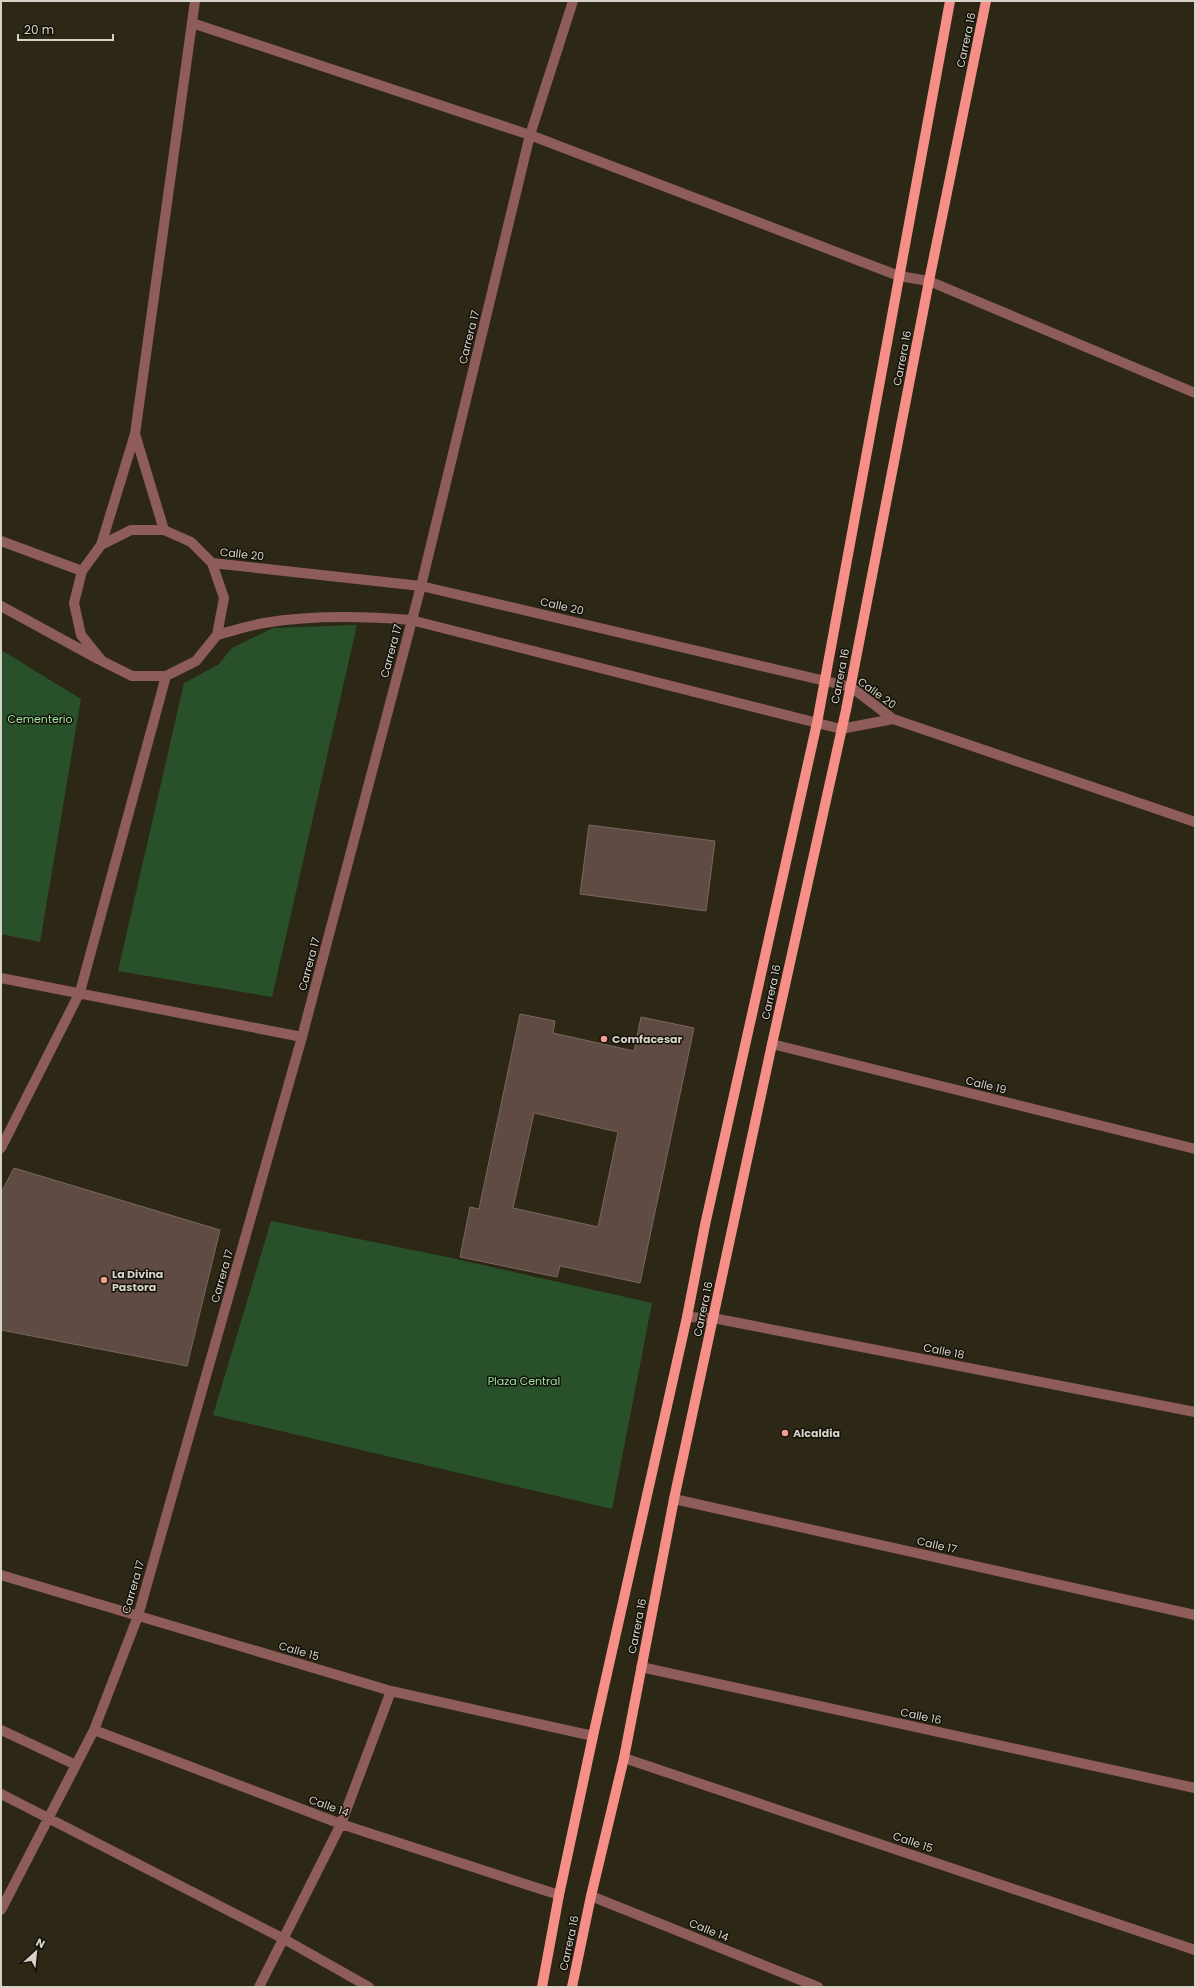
<svg xmlns="http://www.w3.org/2000/svg" width="1196" height="1988" font-family="Poppins,sans-serif">
  <style>
    .green { fill: #28512a }
    .building { fill: #5f4b43; stroke: #7b665e; fill-rule: evenodd }
    .lines { fill: none; stroke-linecap: round; stroke-linejoin: round }
    .minor { stroke: #8f5d59; stroke-width: 10 }
    .major { stroke: #f78f89; stroke-width: 10 }
    .poi-dot { fill: #f59c94; stroke: #131109; stroke-width: 1.5 }
    .labels { text-anchor: middle; stroke-width: 3; stroke-linejoin: round; paint-order: stroke }
    .street-label { font-size: 11px; fill: #d6d2c8; stroke: #131109 }
    .park-label { font-size: 11px; fill: #9de49f; stroke: #131109 }
    .poi-label { font-size: 11px; font-weight: bold; fill: #d6d2c8; stroke: #131109; text-anchor: start }
  </style>
  <rect width="100%" height="100%" fill="#2d2816"/>
  <path class="green" d="M357,625l-85,372 -154,-26 66,-288 34,-18 14,-17 41,-20z
    M1,650l80,49 -41,243 -39,-8z
    M271,1221l176,36 205,46 -40,206 -399,-94z"/>
  <path class="building" d="M589,825l126,16 -9,70 -126,-17z
    M520,1014l35,7 -2,12 81,18 7,-34 53,11 -54,255 -80,-17 -3,11 -97,-20 10,-50 9,2zM534,1113l84,19 -20,95 -85,-19z
    M14,1168l206,62 -33,136 -186,-36v-137z"/>
  <g class="lines">
    <path class="minor" d="M192,23l338,112 369,141 30,5 266,112
      M135,434l29,96
      M1,541l81,30
      M101,545l34,-111 60,-433
      M212,563l209,23 430,101 42,32 302,103
      M1,606l97,53
      M217,635c15,-4 31,-9 47,-12 49,-8 98,-7 147,-3l430,109 52,-10
      M1,978l301,59
      M772,1044l423,105
      M1,1148l79,-156 86,-316 30,-15 21,-26 7,-37 -12,-35 -21,-21 -27,-12h-33l-30,15 -19,26 -8,32 7,32 21,26 30,15h34
      M687,1317l26,1 482,94
      M674,1499l521,116
      M1,1575l390,116 202,45
      M641,1667l554,121
      M1,1730l75,35
      M94,1730l247,94 218,71
      M624,1758l571,192
      M1,1794l283,145 85,48
      M591,1896l227,91
      M1,1910l93,-180 44,-114 164,-579 119,-451 109,-451 43,-134
      M259,1987l82,-163 50,-133"/>
    <path class="major" d="M542,1987l17,-92 34,-159 94,-419 18,-92 112,-502 133,-722
      M572,1987l19,-91 33,-138 50,-259 98,-455 74,-334 83,-429 57,-280"/>
  </g>
  <g class="poi-dot">
    <circle cx="604" cy="1039" r="4"/>
    <circle cx="104" cy="1280" r="4"/>
    <circle cx="785" cy="1433" r="4"/>
  </g>
  <g class="labels">
    <g class="street-label">
      <text transform="translate(966 40) rotate(-78)" y="4">Carrera 16</text>
      <text transform="translate(469 337) rotate(-76)" y="4">Carrera 17</text>
      <text transform="translate(902 358) rotate(-79)" y="4">Carrera 16</text>
      <text transform="translate(242 554) rotate(6)" y="4">Calle 20</text>
      <text transform="translate(562 606) rotate(13)" y="4">Calle 20</text>
      <text transform="translate(391 651) rotate(-75)" y="4">Carrera 17</text>
      <text transform="translate(840 676) rotate(-79)" y="4">Carrera 16</text>
      <text transform="translate(877 693) rotate(36)" y="4">Calle 20</text>
      <text transform="translate(309 964) rotate(-75)" y="4">Carrera 17</text>
      <text transform="translate(771 992) rotate(-78)" y="4">Carrera 16</text>
      <text transform="translate(986 1085) rotate(14)" y="4">Calle 19</text>
      <text transform="translate(222 1276) rotate(-74)" y="4">Carrera 17</text>
      <text transform="translate(703 1309) rotate(-78)" y="4">Carrera 16</text>
      <text transform="translate(944 1351) rotate(11)" y="4">Calle 18</text>
      <text transform="translate(937 1545) rotate(13)" y="4">Calle 17</text>
      <text transform="translate(133 1587) rotate(-74)" y="4">Carrera 17</text>
      <text transform="translate(637 1626) rotate(-79)" y="4">Carrera 16</text>
      <text transform="translate(299 1651) rotate(16)" y="4">Calle 15</text>
      <text transform="translate(921 1716) rotate(12)" y="4">Calle 16</text>
      <text transform="translate(329 1806) rotate(20)" y="4">Calle 14</text>
      <text transform="translate(913 1842) rotate(19)" y="4">Calle 15</text>
      <text transform="translate(709 1930) rotate(22)" y="4">Calle 14</text>
      <text transform="translate(569 1943) rotate(-78)" y="4">Carrera 16</text>
    </g>
    <g class="park-label">
      <text x="40" y="723">Cementerio</text>
      <text x="524" y="1385">Plaza Central</text>
    </g>
    <g class="poi-label">
      <text x="612" y="1043">Comfacesar</text>
      <text x="112" y="1278">La Divina<tspan x="112" dy="13">Pastora</tspan></text>
      <text x="793" y="1437">Alcaldia</text>
    </g>
  </g>
  <rect width="1196" height="1988" fill="none" stroke="#d6d2c8" stroke-width="4"/>
  <g transform="translate(36 1952) rotate(27)" stroke="#131109" stroke-width="3" paint-order="stroke">
  <path d="M0-3L7 15L0 10L-7 15Z" fill="#d6d2c8"/>
  <text y="-6" font-size="11" font-weight="bold" text-anchor="middle" fill="#d6d2c8">N</text>
  </g>
  <path d="M18 34v6h95v-6" fill="none" stroke="#d6d2c8" stroke-width="2"/>
  <text x="24" y="34" font-size="12" fill="#d6d2c8" stroke="#131109" stroke-width="3" paint-order="stroke">20 m</text>
</svg>
